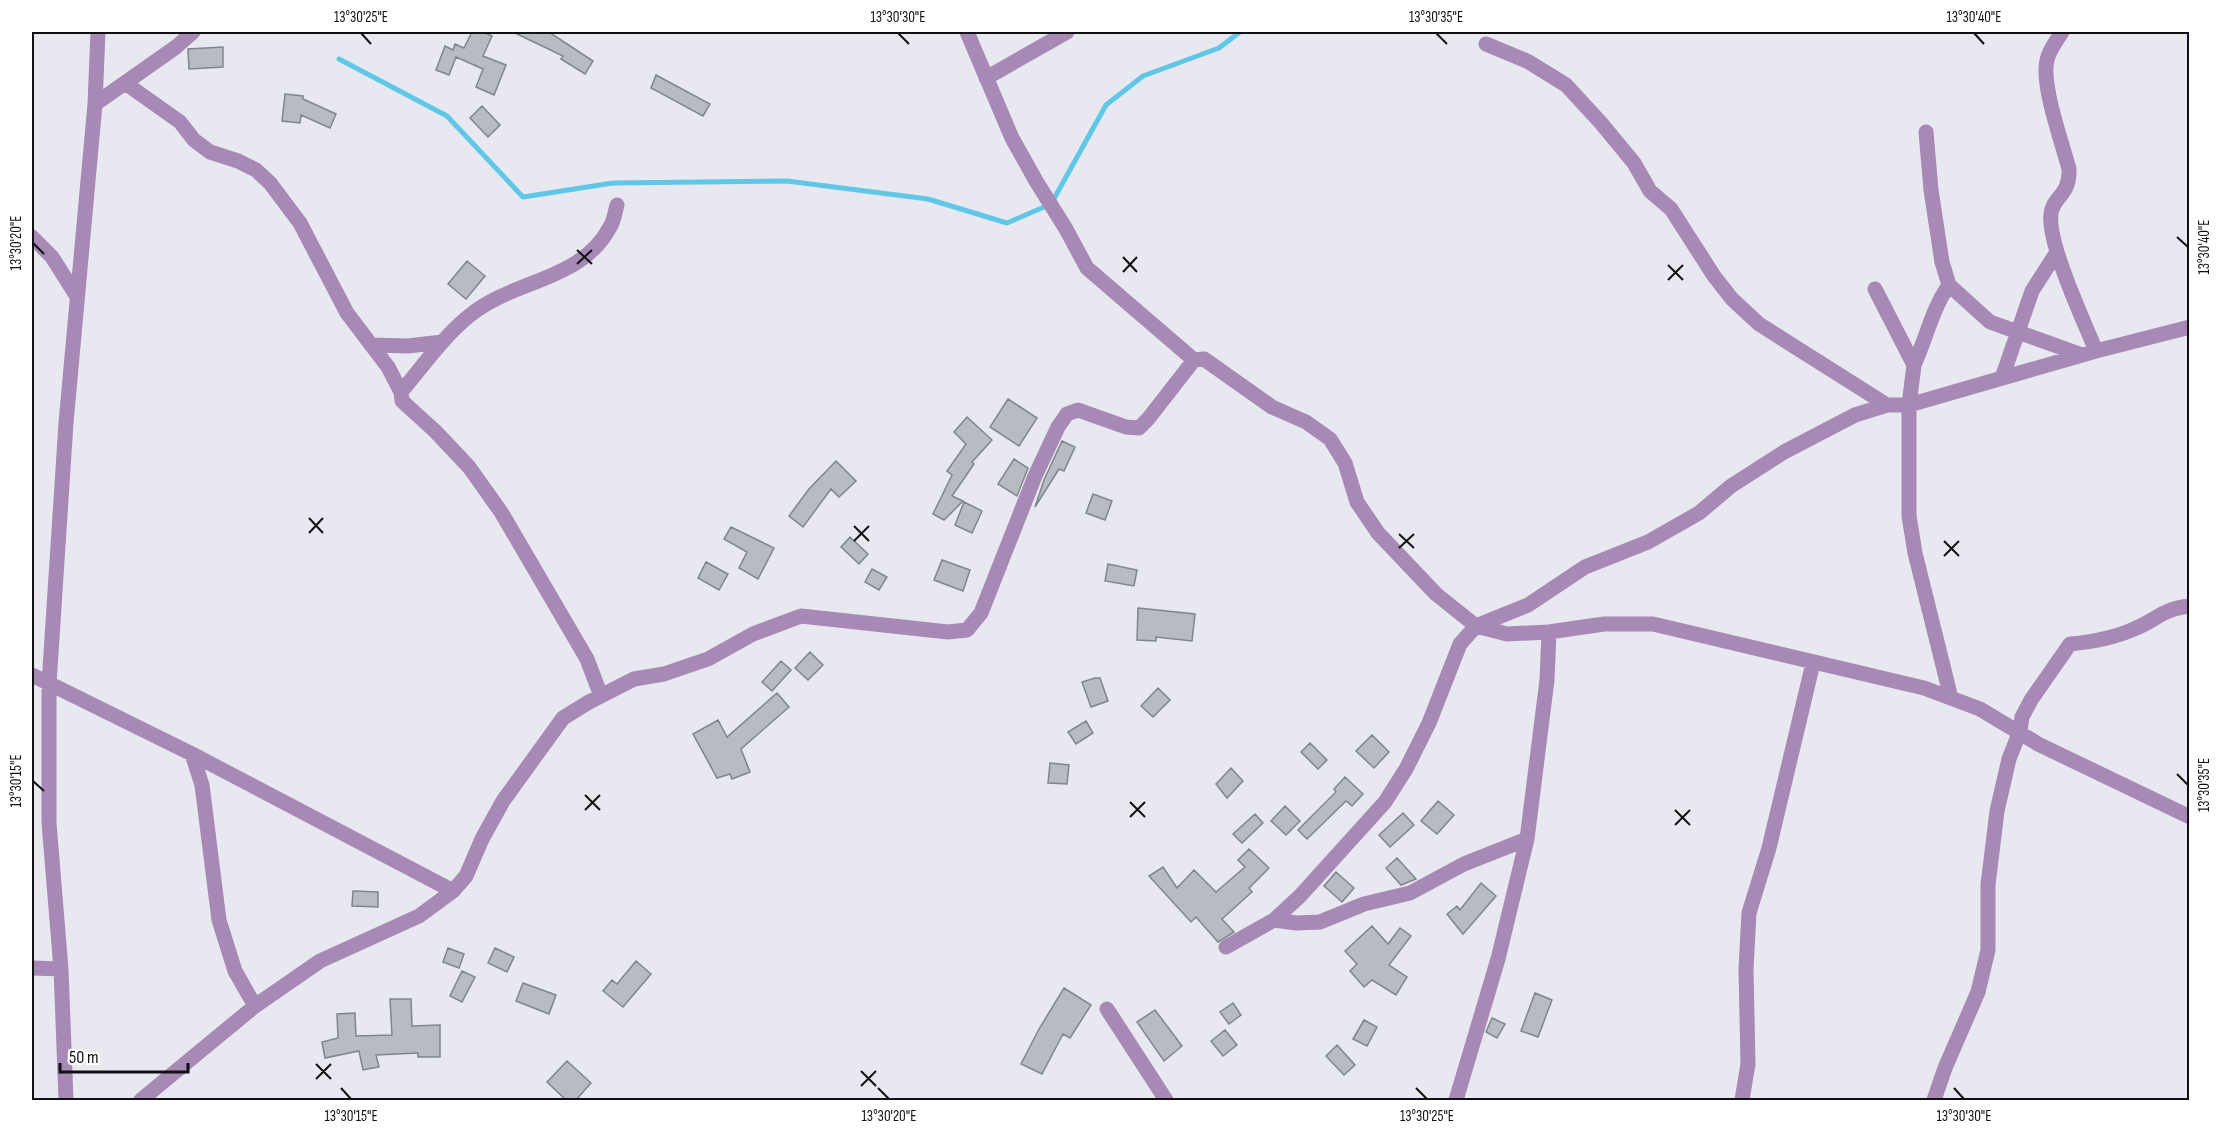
<svg xmlns="http://www.w3.org/2000/svg" width="2221" height="1132" font-family="'Sofia Sans Condensed',sans-serif">
  <style>
    .lines { fill: none; stroke-linecap: round; stroke-linejoin: round }
    .stream { stroke: #60c7e6; stroke-width: 5 }
    .building { fill: #b6bcc2; stroke: #80858b; stroke-width: 1.5 }
    .minor { stroke: #a888b5; stroke-width: 15 }
    .ticks { fill: none; stroke: #111113; stroke-width: 2 }
    .neatline { fill: none; stroke: #111113; stroke-width: 2 }
    .ticks-label { font-size: 15px; text-anchor: middle; fill: #111113 }
  </style>
  <rect width="100%" height="100%" fill="#e8e8f1"/>
  <g class="lines">
    <path class="stream" d="M339,59l108,57 76,81 90,-14 174,-2 141,18 79,24 44,-19 55,-99 37,-29 76,-28 21,-16"/>
  </g>
  <path class="building" d="M472,32h11l9,4 -9,20 23,9 -12,30 -18,-8 7,-18 -27,-12 -7,18 -13,-5 9,-24 8,4 2,-6 9,4z
    M513,32h36l44,29 -8,13 -24,-15 2,-3z
    M223,47v20l-34,2 -1,-20z
    M656,75l54,29 -7,12 -52,-28z
    M285,94l18,2v3l33,15 -6,14 -29,-13 -1,8 -18,-2z
    M482,106l18,19 -12,12 -18,-19z
    M467,261l18,15 -19,23 -18,-15z
    M1008,399l29,19 -18,28 -29,-19z
    M967,417l25,23 -20,22 2,2 -22,32 11,5 -19,19 -11,-6 19,-39 -5,-4 19,-27 -12,-12z
    M1062,441l13,6 -11,24 -5,-2 -24,38 9,-27z
    M1014,459l14,9 -11,28 -19,-12z
    M836,461l20,20 -17,16 -8,-8 -28,38 -14,-11 20,-27z
    M1093,494l19,7 -7,19 -19,-7z
    M964,502l18,9 -10,22 -17,-8z
    M731,527l43,21 -16,31 -19,-11 8,-16 -23,-13z
    M850,537l18,17 -9,10 -18,-17z
    M942,560l28,10 -7,21 -29,-11z
    M706,562l22,12 -9,16 -21,-12z
    M1108,564l29,6 -3,16 -29,-5z
    M872,569l15,8 -8,13 -14,-8z
    M1138,608l57,6 -3,27 -36,-4v4l-19,-1z
    M810,652l13,13 -15,15 -13,-12z
    M781,661l10,9 -19,21 -10,-9z
    M1095,678h5l8,23 -17,6 -9,-25z
    M1158,688l12,12 -17,17 -12,-11z
    M777,693l12,14 -48,42 9,23 -18,7 -2,-5 -13,4 -24,-44 25,-14 9,17z
    M1086,721l7,12 -17,11 -8,-12z
    M1372,735l17,17 -15,16 -18,-17z
    M1310,743l17,17 -9,9 -17,-17z
    M1050,763l19,2 -2,19 -19,-1z
    M1231,768l12,13 -16,17 -11,-14z
    M1345,777l18,17 -11,12 -6,-5 -39,38 -9,-9 38,-38 -2,-3z
    M1438,801l16,14 -17,19 -16,-13z
    M1285,806l15,15 -14,14 -15,-14z
    M1403,813l11,12 -24,22 -11,-12z
    M1255,814l8,9 -21,20 -9,-9z
    M1249,849l20,19 -20,20 3,4 -30,27 12,13 -16,10 -22,-25 -5,5 -42,-46 14,-9 14,21 17,-18 22,22 29,-25 -7,-7z
    M1397,858l19,21 -15,6 -15,-17z
    M1336,872l18,16 -12,14 -18,-16z
    M1481,883l15,13 -33,38 -16,-20 10,-8 3,4z
    M353,891l25,1v15l-26,-1z
    M1372,926l16,18 12,-16 11,8 -22,29 18,12 -11,18 -24,-15 -8,7 -14,-16 7,-7 -12,-13z
    M448,948l16,6 -5,14 -16,-6z
    M495,948l19,9 -7,15 -19,-9z
    M636,961l15,13 -28,33 -20,-16 9,-11 5,4z
    M462,971l13,6 -13,25 -12,-6z
    M523,983l33,12 -7,19 -33,-13z
    M1064,988l27,17 -21,33 -7,-4 -21,40 -21,-10 18,-35z
    M1535,993l17,7 -14,37 -17,-6z
    M390,999h21l1,27 28,-1v32h-22v-4l-42,2 3,12 -16,3 -4,-19 -34,7 -3,-16 16,-4 -1,-24 18,-1 1,23 36,-1z
    M1233,1003l8,12 -12,9 -9,-12z
    M1155,1010l27,36 -18,15 -27,-39z
    M1492,1018l13,6 -8,14 -11,-6z
    M1364,1020l13,7 -10,19 -14,-7z
    M1225,1030l12,15 -14,11 -12,-15z
    M1337,1045l18,20 -11,10 -18,-19z
    M567,1061l24,22 -16,18h-8l-20,-19z"/>
  <g class="lines">
    <path class="minor" d="M967,32l45,106 24,43 30,48 21,39 107,92
      M2062,32c-5,8 -13,18 -15,28 -6,25 15,82 22,109 1,27 -16,27 -18,45 -4,29 33,107 45,137
      M1486,44l41,17 39,24 35,38 33,40 16,28 21,18 43,67 18,23 27,25 128,81
      M986,78l81,-46
      M125,83l55,39 14,18 16,12 28,9 18,9 14,13 30,40 47,90 41,54 13,25 1,9 33,30 34,36 32,45 86,147 14,37
      M95,104l81,-57 17,-15
      M1926,132l5,58 11,72 7,23 41,37 92,33
      M32,237l20,20 24,38
      M1875,289l39,76 -5,40v111l6,37 36,145
      M371,345l37,1 34,-4
      M1914,365c12,-26 18,-56 35,-80
      M2002,378l30,-87 25,-39
      M401,392c22,-26 42,-55 68,-76 44,-37 112,-34 141,-89 4,-6 5,-15 7,-22
      M32,675l160,79 261,137
      M192,754l10,31 17,135 16,51 20,35
      M1274,920l22,3 24,-1 44,-18 46,-11 54,-29 63,-25
      M1226,947l48,-27 26,-24 85,-94 21,-33 23,-46 31,-79 16,-18 52,-21 57,-38 63,-25 51,-29 32,-27 53,-34 71,-37 32,-10h22l187,-54 94,-24
      M32,968l29,1
      M1107,1009l59,91
      M66,1100l-5,-131 -12,-146v-139l17,-261 29,-319 3,-72
      M141,1100l114,-94 65,-45 99,-45 34,-25 13,-15 16,-37 21,-38 60,-83 26,-16 45,-23 30,-5 44,-15 45,-25 48,-18 147,16 19,-2 14,-17 54,-137 23,-49 9,-13 11,-4 48,17 13,1 9,-9 46,-59 10,-1 68,48 34,15 24,17 15,24 12,39 21,31 58,61 40,32 31,8 42,-2 55,-8h49l271,64 56,21 58,35 152,73
      M1456,1100l42,-141 29,-120 20,-159 2,-48
      M1742,1100l6,-36 -2,-95 3,-56 20,-65 44,-185
      M1934,1100l11,-32 33,-76 10,-42v-65l9,-74 12,-52 11,-28 2,-14 9,-17 39,-56c22,-2 44,-6 64,-15 23,-9 27,-20 56,-23"/>
  </g>
  <path class="ticks" d="M361,33l10,11M898,33l11,11M1436,33l11,11M1974,33l10,11M2177,237l11,10M33,243l11,11M577,250l15,14M1123,257l14,15M577,264l15,-14M1668,265l15,15M1123,272l14,-15M1668,280l15,-15M309,518l14,15M854,526l15,15M309,533l14,-15M1399,534l15,14M854,541l15,-15M1944,541l15,15M1399,548l15,-14M1944,556l15,-15M2177,774l11,11M33,781l11,10M585,795l15,15M1130,802l15,15M585,810l15,-15M1675,810l15,15M1130,817l15,-15M1675,825l15,-15M316,1064l15,15M861,1071l15,15M316,1079l15,-15M861,1086l15,-15M341,1088l10,11M878,1088l11,11M1416,1088l11,11M1954,1088l10,11"/>
  <rect width="2221" height="1132" fill="none" stroke="#ffffff" stroke-width="66"/>
  <path d="M60 1063v9h128v-9" fill="none" stroke="#111113" stroke-width="3"/>
  <text x="69" y="1063" font-size="18" fill="#111113" stroke="#ffffff" stroke-width="4.5" paint-order="stroke">50 m</text>
  <rect x="33" y="33" width="2155" height="1066" class="neatline"/>
  <g class="ticks-label">
    <text x="361" y="22">13°30'25"E</text>
    <text x="898" y="22">13°30'30"E</text>
    <text x="1436" y="22">13°30'35"E</text>
    <text x="1974" y="22">13°30'40"E</text>
    <text transform="translate(16 243) rotate(-90)" y="5">13°30'20"E</text>
    <text transform="translate(2204 247) rotate(-90)" y="5">13°30'40"E</text>
    <text transform="translate(16 781) rotate(-90)" y="5">13°30'15"E</text>
    <text transform="translate(2204 785) rotate(-90)" y="5">13°30'35"E</text>
    <text x="351" y="1121">13°30'15"E</text>
    <text x="889" y="1121">13°30'20"E</text>
    <text x="1427" y="1121">13°30'25"E</text>
    <text x="1964" y="1121">13°30'30"E</text>
  </g>
</svg>
